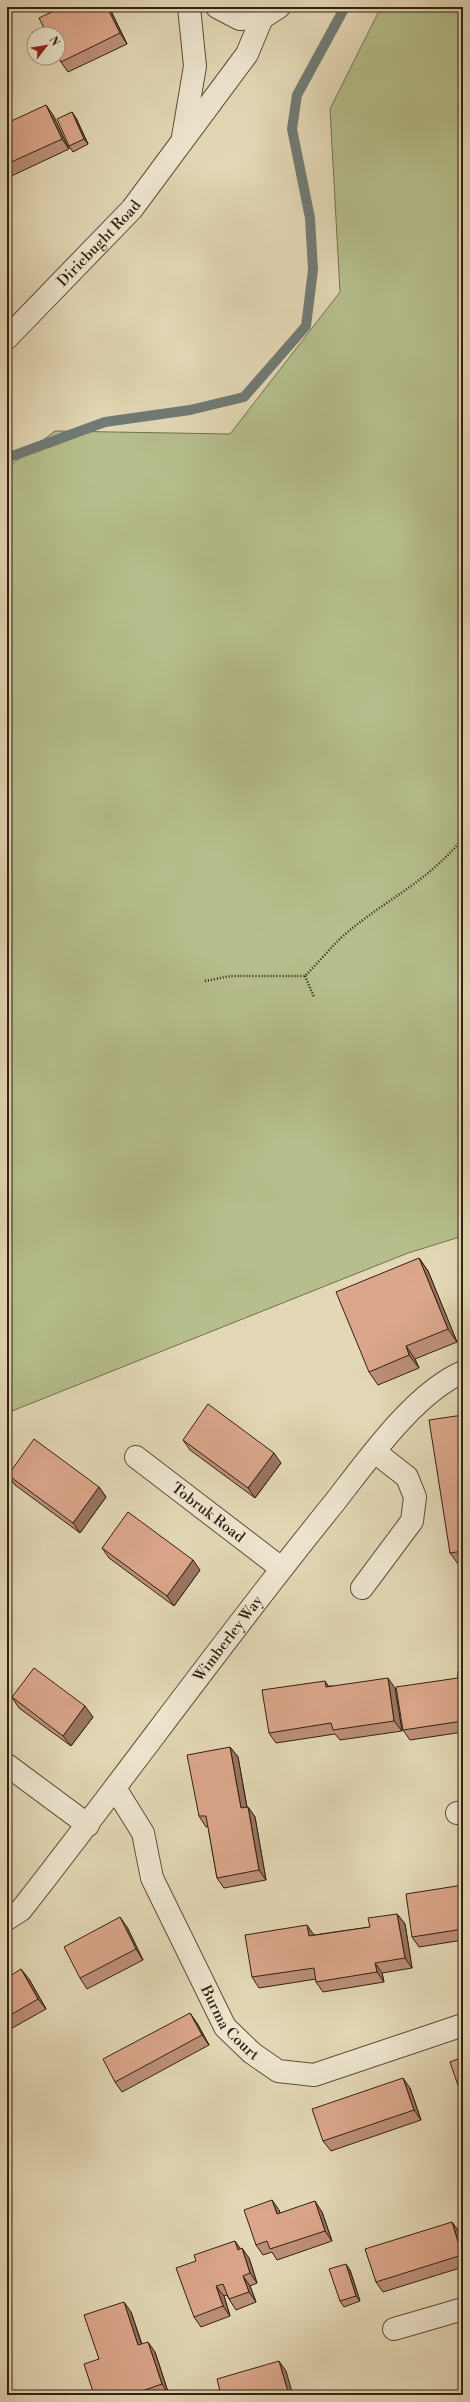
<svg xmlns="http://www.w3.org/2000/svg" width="470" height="2402" font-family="'Libre Bodoni',serif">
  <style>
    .green { fill: #b5be8c; stroke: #74704e }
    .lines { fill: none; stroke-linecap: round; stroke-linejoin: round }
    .stream { stroke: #707b75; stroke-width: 10 }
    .minor-casing { stroke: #5f4e3a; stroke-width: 24 }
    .path { stroke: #332111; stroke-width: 2.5; stroke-dasharray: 1 2; stroke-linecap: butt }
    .minor { stroke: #ede5cf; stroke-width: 22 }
    .wall { fill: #bc8f78; stroke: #332111 }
    .shaded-wall { fill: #997461; stroke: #332111 }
    .building { fill: #dba68b; stroke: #332111 }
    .labels { text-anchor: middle; stroke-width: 3; stroke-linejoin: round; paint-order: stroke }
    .street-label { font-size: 15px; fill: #332111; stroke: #ede5cf }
  </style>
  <rect width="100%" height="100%" fill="#e3d7b5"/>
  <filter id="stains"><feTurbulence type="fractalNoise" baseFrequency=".005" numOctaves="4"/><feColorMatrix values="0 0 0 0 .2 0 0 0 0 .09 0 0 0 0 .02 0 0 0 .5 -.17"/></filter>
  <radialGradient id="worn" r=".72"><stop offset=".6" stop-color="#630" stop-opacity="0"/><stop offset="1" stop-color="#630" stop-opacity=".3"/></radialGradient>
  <path class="green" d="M381,7h82v1229l-55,17 -401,160v-945l48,-37 175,3 110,-142 -10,-183z"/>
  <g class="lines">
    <path class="stream" d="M7,458l98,-36 85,-12 54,-13 62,-71 7,-56 -3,-52 -18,-89 5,-34 48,-88"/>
    <defs>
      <g id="minor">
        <path d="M217,7l23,12 22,-1"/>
        <path d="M183,137l12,-71 -6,-59"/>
        <path id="s1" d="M7,338l125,-129 115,-155 15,-36 17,-11"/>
        <path id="s2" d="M136,1457l145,111"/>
        <path d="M362,1588l50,-67 3,-24 -8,-20 -32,-25"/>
        <path d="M7,1765l81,60"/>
        <path id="s3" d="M115,1788l28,45 9,45 73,149 27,26 26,18 36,4 149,-50"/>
        <path d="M457,1813l6,-1"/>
        <path id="s4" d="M7,1919l14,-9c106,-135 205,-274 313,-407 33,-42 80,-110 129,-131"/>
        <path d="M394,2329l69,-20"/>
      </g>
    </defs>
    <use href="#minor" class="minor-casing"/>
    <path class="path" d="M305,976l9,21
      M205,981l26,-5h74c13,-13 25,-28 38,-40 41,-36 84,-53 120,-98"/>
    <use href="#minor" class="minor"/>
  </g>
  <path class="wall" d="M62,7h47l18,37 -59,28 -7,-10z
    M53,115l16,34 -62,29v-55z
    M76,118l12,26 -15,8 -4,-6z
    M419,1258l9,13 29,71 -42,17 4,9 -41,17 -9,-13z
    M463,1415v153h-2l-11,-15z
    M183,1440l98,23 -26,35 -65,-48z
    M8,1475l91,12 7,10 -26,36 -65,-48z
    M102,1548l98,22 -26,36 -65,-48z
    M463,1670v62l-53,8 -7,-10 55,-52z
    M329,1686l66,2 7,43 -62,9 -5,-6 -59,9 -7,-10z
    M12,1697l81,20 -22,29 -52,-38z
    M230,1747l8,10 9,50h1l7,10 11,63 -42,8 -7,-10 -9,-52 -2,1 -7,-11z
    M463,1885v55l-44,7 -7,-10z
    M397,1914l8,10 7,44 -30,5 2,9 -61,10 -7,-10v-3l-57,9 -7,-11 62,-42 56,-8z
    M127,1927l16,33 -56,29 -7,-11z
    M7,1978l22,1 17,30 -39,22z
    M197,2023l12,22 -87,47 -7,-10z
    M410,2088l11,32 -90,31 -8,-10z
    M279,2210l1,3 42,-1 10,29 -55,19 -5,-8 -9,3 -7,-10z
    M452,2222l7,10 4,13v22l-80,25 -7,-10z
    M240,2249l9,9 8,25 -7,3 6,16 -20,8 -7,-11 -2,-4 -3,1 6,20 -29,11 -7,-10z
    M350,2270l10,31 -16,6 -4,-6z
    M131,2312l11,32 13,8 14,43h-75l5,-36z"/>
  <path class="shaded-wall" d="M107,7h2l18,37 -7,-11z
    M46,105l7,10 16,34 -7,-10z
    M72,112l4,6 12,26 -4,-5z
    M419,1258l9,13 29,71 -9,-13z
    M406,1346l9,13 4,9 -10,-13z
    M274,1453l7,10 -26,35 -7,-10z
    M99,1487l7,10 -26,36 -7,-10z
    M193,1560l7,10 -26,36 -7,-10z
    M388,1678l7,10 7,43 -8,-10z
    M325,1681l7,10 -6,-4z
    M85,1706l8,11 -22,29 -8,-10z
    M230,1747l8,10 11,62 -8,-11z
    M248,1807l7,10 11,63 -7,-10z
    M7,1818l5,7 -5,7z
    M397,1914l8,10 7,44 -7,-10z
    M120,1917l7,10 16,33 -7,-11z
    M307,1925l7,10 2,12 -7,-11z
    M375,1963l7,10 2,9 -7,-10z
    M21,1969l8,10 17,30 -8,-10z
    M190,2013l7,10 12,22 -7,-10z
    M403,2078l7,10 11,32 -7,-10z
    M272,2200l7,10 5,15 -7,-11z
    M315,2201l7,11 10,29 -7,-10z
    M452,2222l7,10 4,13v11z
    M235,2241l7,10 -4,-1z
    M242,2248l7,10 8,25 -7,-10z
    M346,2264l4,6 10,31 -4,-5z
    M243,2276l7,10 6,16 -7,-10z
    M216,2286l8,10 6,20 -7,-10z
    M124,2302l7,10 14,43 -7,-10z
    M148,2342l7,10 14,43 -7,-11z
    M279,2361l7,10 7,24h-4z"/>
  <path class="building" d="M62,7h45l13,26 -59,29 -3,-6v-22h-11l-8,-16z
    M46,105l16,34 -55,25v-41z
    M72,112l12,27 -15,7 -12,-27z
    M419,1258l29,71 -42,17 3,9 -40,17 -33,-80z
    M208,1404l66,49 -26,35 -65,-48z
    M463,1415v136l-13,2 -21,-133z
    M34,1439l65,48 -26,36 -65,-48z
    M128,1512l65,48 -26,36 -65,-48z
    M34,1668l51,38 -22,30 -51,-39z
    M463,1670v51l-60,9 -7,-43 62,-9v-7z
    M388,1678l6,43 -61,9 -2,-7 -62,10 -7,-43 63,-9 1,6z
    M230,1747l11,61 7,-1 11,63 -42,8 -11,-62h-7l-12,-61z
    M463,1885v44l-51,8 -6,-43z
    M397,1914l8,44 -30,5 2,9 -61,10 -2,-14 -62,9 -7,-42 62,-10 2,11 61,-9 -2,-9z
    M120,1917l16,32 -56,29 -16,-31z
    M21,1969l17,30 -31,18v-39z
    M190,2013l12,22 -87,47 -12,-23z
    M463,2057v37h-2l-11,-32z
    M403,2078l11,32 -91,31 -11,-32z
    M272,2200l5,14 38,-13 10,30 -55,18 -3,-8 -11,4 -12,-35z
    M452,2222l10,33 -86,27 -11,-33z
    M235,2241l3,9 4,-2 8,25 -7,3 6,16 -20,7 -6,-15 -7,2 7,20 -29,11 -18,-49 20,-7 -2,-6z
    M346,2264l10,32 -16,5 -11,-32z
    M124,2302l14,43 10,-3 14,42 -32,11h-36l-10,-31 15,-5 -15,-44z
    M279,2361l10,34h-68l-4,-16z"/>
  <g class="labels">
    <g class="street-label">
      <text dy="5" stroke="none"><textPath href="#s1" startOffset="132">Diriebught Road</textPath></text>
      <text dy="5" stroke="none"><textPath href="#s2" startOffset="91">Tobruk Road</textPath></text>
      <text dy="5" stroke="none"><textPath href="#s4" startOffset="358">Wimberley Way</textPath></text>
      <text dy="5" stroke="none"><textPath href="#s3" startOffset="264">Burma Court</textPath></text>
    </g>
  </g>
  <rect width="470" height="2402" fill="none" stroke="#e3d7b5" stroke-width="24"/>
  <rect x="8" y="8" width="454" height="2386" fill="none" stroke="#332111" stroke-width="2"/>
  <rect x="12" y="12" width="446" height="2378" fill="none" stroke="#332111"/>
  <g transform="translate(46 46) rotate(59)"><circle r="19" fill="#ede5cf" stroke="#a39783"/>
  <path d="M0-3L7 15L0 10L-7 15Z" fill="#8f2418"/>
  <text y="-6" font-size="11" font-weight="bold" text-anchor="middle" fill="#332111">N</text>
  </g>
  <rect width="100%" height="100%" filter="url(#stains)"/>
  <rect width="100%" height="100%" fill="url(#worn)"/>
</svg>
